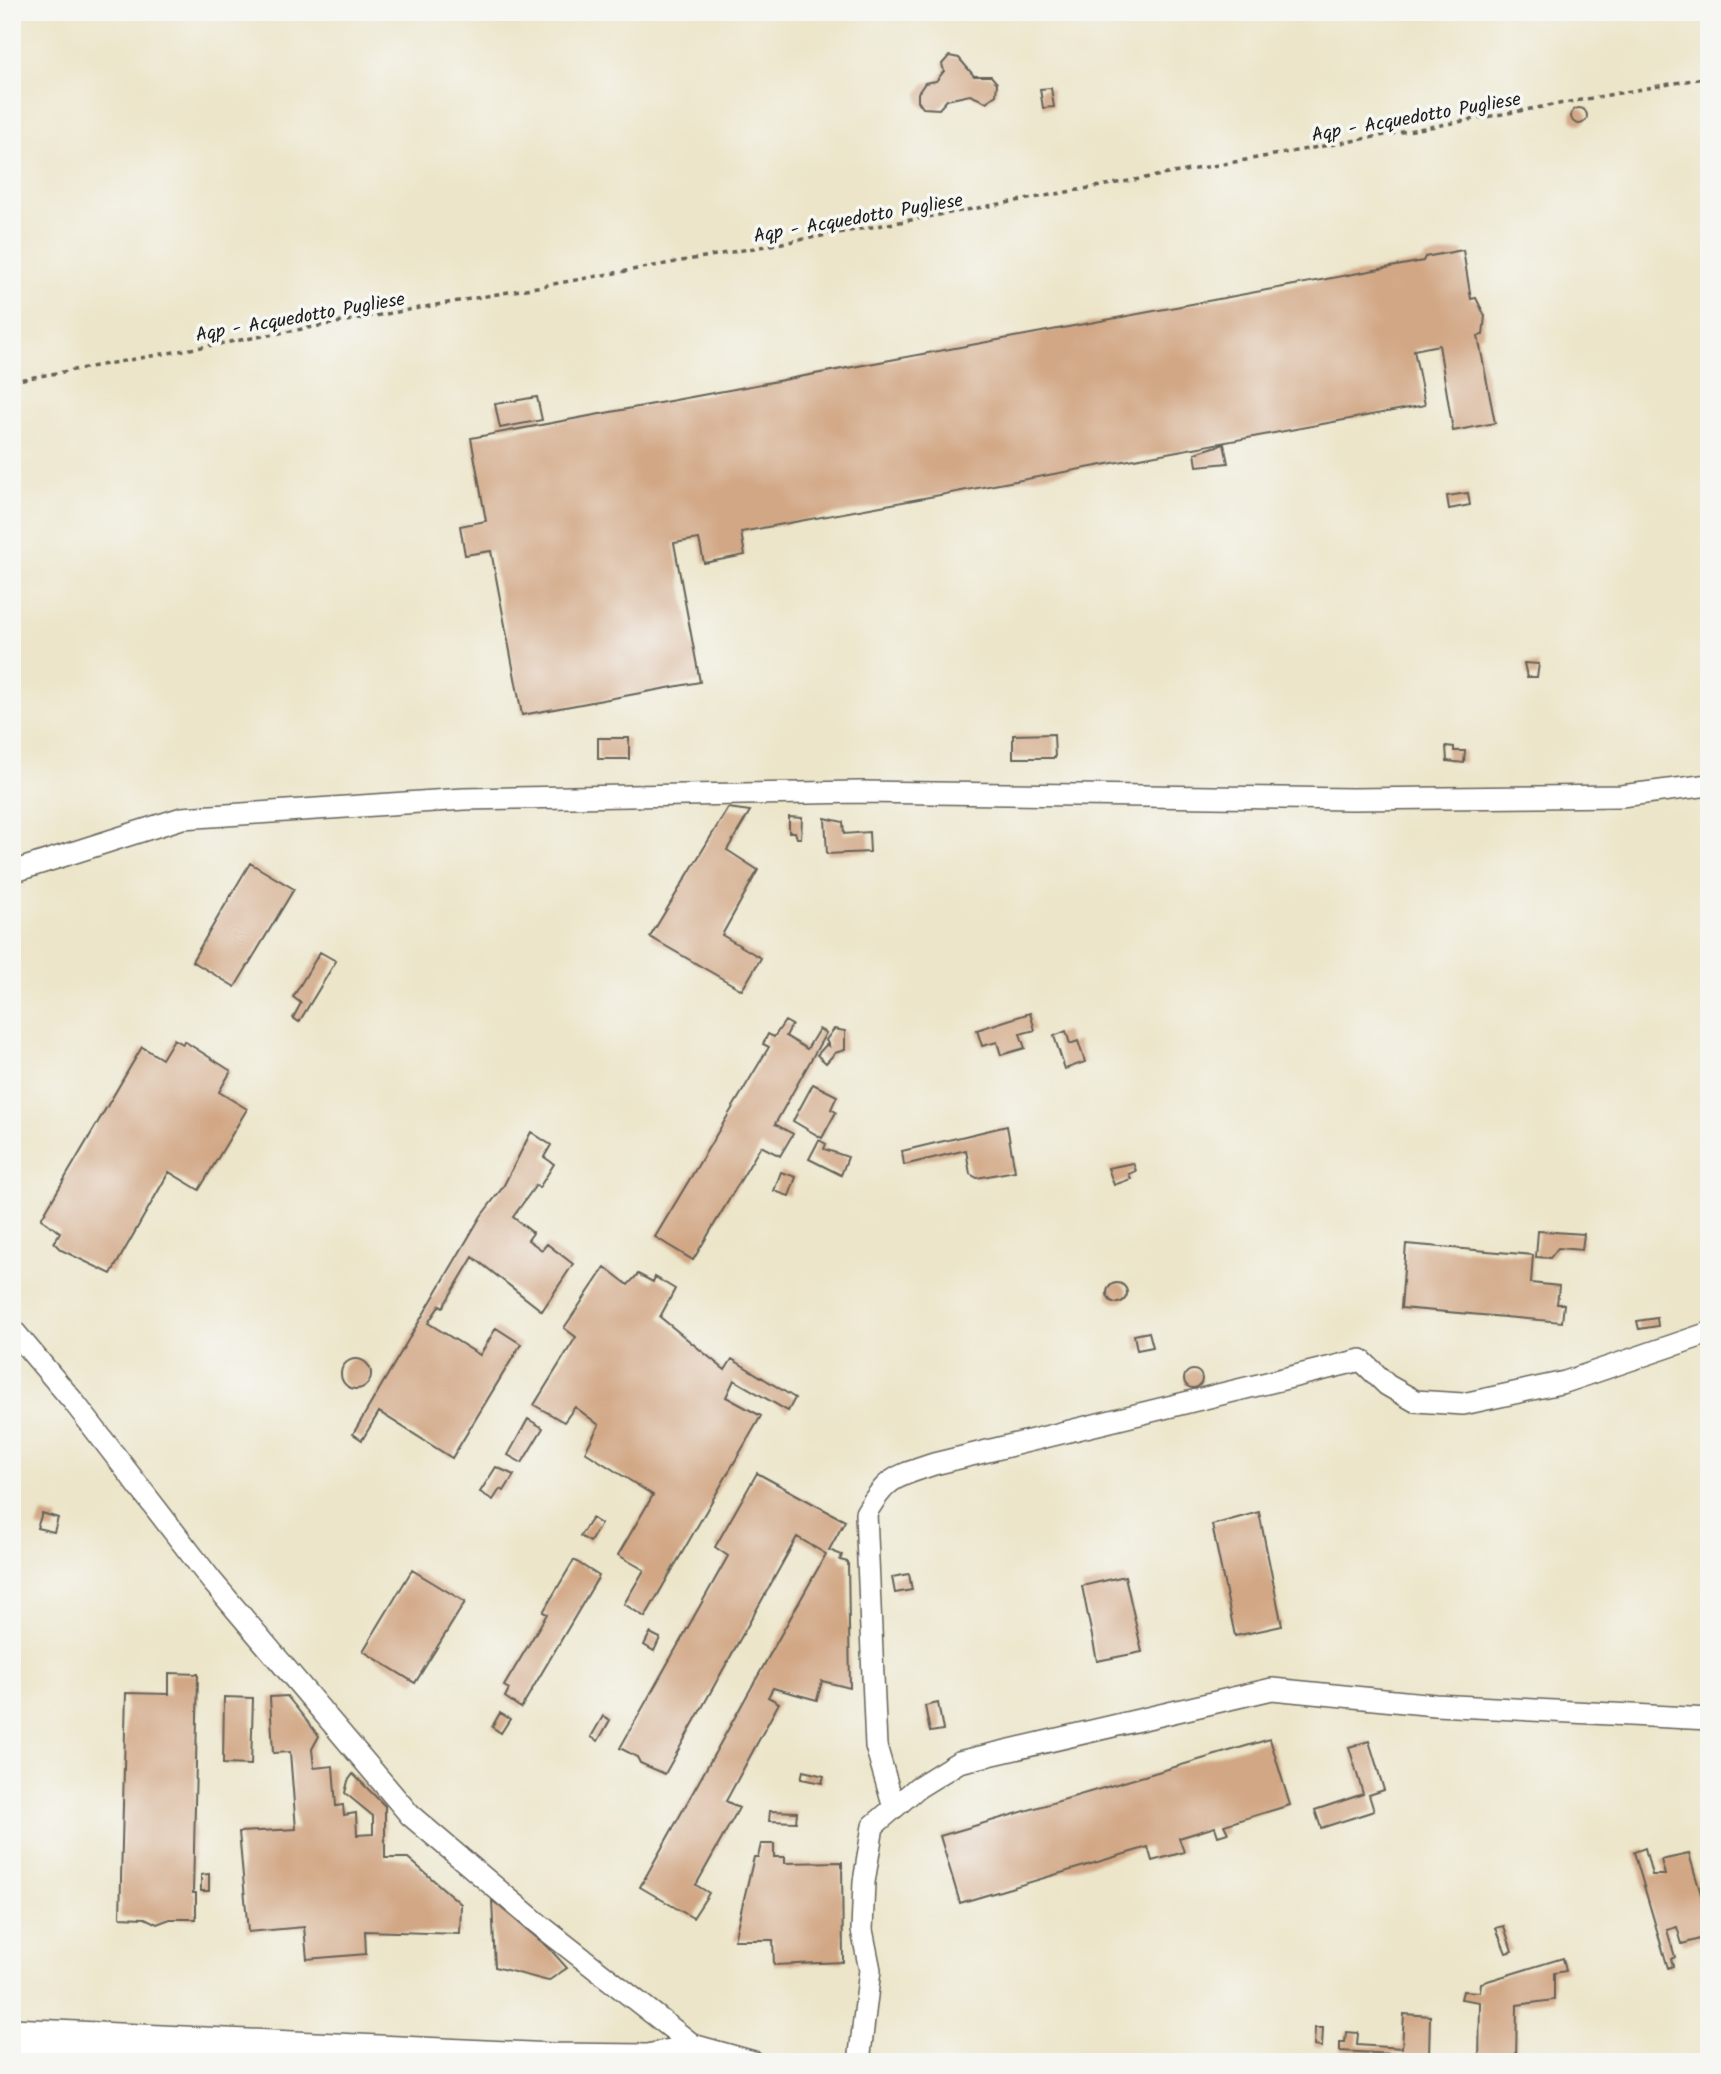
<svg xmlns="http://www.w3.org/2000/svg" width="1721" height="2074" font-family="Kalam,sans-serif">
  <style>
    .building { fill: #d2a785 }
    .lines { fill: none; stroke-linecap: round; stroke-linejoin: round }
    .minor-casing { stroke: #656259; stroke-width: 24 }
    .highway-casing { stroke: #656259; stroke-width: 33 }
    .path { stroke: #656259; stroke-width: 3.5; stroke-dasharray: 5 5; stroke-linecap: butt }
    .minor { stroke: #fff; stroke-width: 21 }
    .highway { stroke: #fff; stroke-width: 30 }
    .labels { text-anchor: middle; stroke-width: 7; stroke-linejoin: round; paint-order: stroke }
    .street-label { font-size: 19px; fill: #1c1c1c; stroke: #f6f6f2 }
  </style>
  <rect width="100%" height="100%" fill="#f6f6f2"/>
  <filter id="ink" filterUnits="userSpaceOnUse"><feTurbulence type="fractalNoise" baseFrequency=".0143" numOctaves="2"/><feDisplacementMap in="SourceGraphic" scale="14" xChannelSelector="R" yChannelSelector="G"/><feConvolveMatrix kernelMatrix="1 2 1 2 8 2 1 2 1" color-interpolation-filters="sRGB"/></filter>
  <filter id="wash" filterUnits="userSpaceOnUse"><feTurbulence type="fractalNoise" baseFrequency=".00686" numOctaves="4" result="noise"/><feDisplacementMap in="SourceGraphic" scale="28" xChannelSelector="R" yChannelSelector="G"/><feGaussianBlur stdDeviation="1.57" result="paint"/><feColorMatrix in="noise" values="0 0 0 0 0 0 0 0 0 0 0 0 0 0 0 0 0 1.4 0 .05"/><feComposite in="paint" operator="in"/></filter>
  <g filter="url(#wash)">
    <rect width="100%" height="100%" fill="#ece5c9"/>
    <g id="blocks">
      <path class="building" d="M949,56l10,2 15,18h17l6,7 -1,12 -10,7 -16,-7 -23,5 -8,9 -16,-1 -5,-7v-8l7,-10 11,-2 8,-10 -2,-7z
        M1051,88l3,19 -11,1 -3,-19z
        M1571 116a8 8 0 1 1 16 0a8 8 0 1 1-16 0Z
        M1463,250l8,49 5,-1 9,18 -2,19 -5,1 17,87 -42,8 -14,-86 -25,5 11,55 -684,127 4,23 -41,8 -5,-24 -25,4 26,139 -178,33 -31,-164 -26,4 -5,-29 26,-5 -15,-83 952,-177 2,-4z
        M537,397l5,23 -42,8 -5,-24z
        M1224,444l4,19 -31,3 -2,-13z
        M1468,493l2,12 -21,4 -2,-13z
        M1524,663l15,1 -2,13h-10z
        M1054,734l1,24h-42v-23z
        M598,738h31v21h-31z
        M1446,746l8,1v4h11l-1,12 -17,-2z
        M728,808l22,3 -23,39 31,20 -36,65 39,23 -19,32 -92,-53z
        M789,817l13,1 -1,20h-4l-2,-6h-6z
        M825,818l18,4 1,12 25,-2 1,20 -43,2z
        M250,863l44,26 -59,98 -43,-26z
        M320,952l16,9 -37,61 -6,-4 8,-15 -8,-6z
        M1030,1013l5,17 -15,4 5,14 -24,7 -4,-13 -15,4 -5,-16z
        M785,1021l7,4 -6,11 21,13 12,-20 7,4 -51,91 18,10 -13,22 -19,-10 -68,114 -38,-23 114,-190 -6,-3 5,-10 6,3z
        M834,1029l11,2v19l-10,3 -9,10 -9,-8 9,-10 3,1 -3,-6z
        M1066,1031l4,13 8,-3 7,21 -20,7 -11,-33z
        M174,1039l9,5 1,-3 47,30 -12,21 28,17 -48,81 -30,-18 -58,102 -50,-24 -7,-7 6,-11 -19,-13 101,-172 20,12z
        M813,1084l24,12 -6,13 5,3 -14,26 -29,-17z
        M1007,1126l8,45 -38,7 -7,-4 -4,-24 -62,15 -2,-14z
        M531,1132l20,13 -7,12 10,7 -15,24 -3,-3 -23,32 20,16 -5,7 14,10 5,-6 26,20 -31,47 -69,-54 -30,50 -3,-2 -12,18 52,32 16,-27 25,16 -69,114 -73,-46 -17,28 -9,-6 128,-218 22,-29z
        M819,1140l7,4 -2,5 24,8 -7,18 -32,-16z
        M1133,1163l3,8 -7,3 2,5 -17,6 -6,-17z
        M781,1172l15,5 -7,19 -15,-5z
        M1538,1231l46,3 -2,16 -24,-2 -8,10 -14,-1z
        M1406,1244l127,11 -2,28 28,3 -2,18h7l-2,18 -161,-14z
        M605,1267l23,18 10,-11 15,8 2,-5 20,12 -15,28 65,53 7,-11 63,39 -7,13 -54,-31 -8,17 35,19 -116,201 -21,-13 20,-34 -26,-15 35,-60 -68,-43 14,-27 -24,-18 -11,15 -30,-17 42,-68 -12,-9z
        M1107 1293a10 10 0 1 1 20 0a10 10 0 1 1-20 0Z
        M1657,1318l1,8 -19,3 -2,-8z
        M1149,1332l4,15 -16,3 -3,-15z
        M341 1374a15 15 0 1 1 30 0a15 15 0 1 1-30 0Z
        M1184 1379a9 9 0 1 1 18 0a9 9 0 1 1-18 0Z
        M528,1419l15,9 -21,35 -14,-8z
        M496,1467l18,8 -10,16 -4,-2 -7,11 -13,-8z
        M757,1473l88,48 -16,29 13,5 -2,5 8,2 2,126 -28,-7 -5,19 -44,-12 -5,9 11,6 -53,98 13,7 -43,77 13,8 -16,25 -53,-31 186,-333 -29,-17 -132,237 -25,-11 -3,-6 -17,-9 108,-192 -13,-9z
        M1259,1512l23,114 -47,10 -23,-111z
        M42,1513l16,5 -4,14 -17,-4z
        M592,1518l9,6 -11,18 -10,-6z
        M574,1560l25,16 -78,132 -16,-11 4,-8 -5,-3 43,-72 -4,-2z
        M412,1570l53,32 -50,81 -52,-32z
        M909,1574l3,16 -17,3 -3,-16z
        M1125,1576l17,76 -45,9 -15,-75z
        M650,1633l10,5 -6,13 -10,-6z
        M169,1673l29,1 -5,219h3v26h-26l-13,5 -12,-6 -25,-1 6,-224 43,1z
        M287,1696l32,40 -7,13 2,19 19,-2 3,40 7,-1 1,10 12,-2 1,22 16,-1v-18l-28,-23 3,-12 5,-7 32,32v52h23l53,46 -1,30 -95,-3 1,23 -59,5 -3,-32 -56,5 -9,-100 57,-3 -6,-77 -17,1 -3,-56z
        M224,1697l29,1 -2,67 -28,-1z
        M938,1703l5,27 -13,2 -5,-26z
        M500,1713l10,6 -9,14 -9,-6z
        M603,1716l7,4 -12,21 -7,-4z
        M1270,1739l20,66 -66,20 4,8 -10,3 -3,-9 -36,11 5,14 -32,9 -4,-14 -188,56 -20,-67z
        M1369,1741l15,49 -15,5 5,16 -53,17 -6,-18 48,-16 -14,-47z
        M803,1771l21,5 -2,7 -21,-4z
        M770,1811l27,1 -1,10 -27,-1z
        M761,1844h13v13h11v6l57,-1 1,100 -69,3 -1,-25h-39l20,-83h4z
        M1645,1848l7,27h13l-4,-15 28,-6 20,67v34l-6,-17 -21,6 -5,-17 -10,3 8,27 -4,2 2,7 -5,2 -34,-116z
        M209,1874v17h-8v-16z
        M492,1900l57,48 18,20 -19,13 -53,-14z
        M1504,1926l8,25 -6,2 -10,-25z
        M1563,1958l3,13 -12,2v27l-37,5 -1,57h-37l1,-60 -19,-3 2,-8 17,1 1,-9z
        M1404,2014l26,2 -1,40 -89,-5v-9h5l1,-10 12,1 -1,12 45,3z
        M1315,2028h8l-1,19 -8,-1z"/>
    </g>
  </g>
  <g filter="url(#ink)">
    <use href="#blocks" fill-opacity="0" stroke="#656259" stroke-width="2"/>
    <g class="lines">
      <defs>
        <path id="minor" d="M12,872l170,-54 282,-19 396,-7 492,7 269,-3 88,-11
          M12,1329l61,72 138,179 199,235 126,107 157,123 61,17
          M894,1808l-18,-62 -10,-233c21,-36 29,-36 68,-49l427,-104 26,25 28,16 48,3 102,-22 144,-49
          M12,2029l540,25 96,1 45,-10
          M859,2062l11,-92 -8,-40 2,-48 9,-56 44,-38 42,-26 313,-73 163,16 274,14"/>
        <path id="highway" d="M12,2047l332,15"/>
      </defs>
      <use href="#minor" class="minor-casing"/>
      <use href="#highway" class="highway-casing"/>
      <path class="path" d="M12,381l1697,-304"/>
      <use href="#minor" class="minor"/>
      <use href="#highway" class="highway"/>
    </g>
  </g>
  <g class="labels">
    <g class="street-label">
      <text transform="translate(1416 116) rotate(-10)" y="7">Aqp - Acquedotto Pugliese</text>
      <text transform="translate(858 217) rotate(-10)" y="7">Aqp - Acquedotto Pugliese</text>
      <text transform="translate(300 316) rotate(-10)" y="7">Aqp - Acquedotto Pugliese</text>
    </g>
  </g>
  <rect width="1721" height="2074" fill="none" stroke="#f6f6f2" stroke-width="42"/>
</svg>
